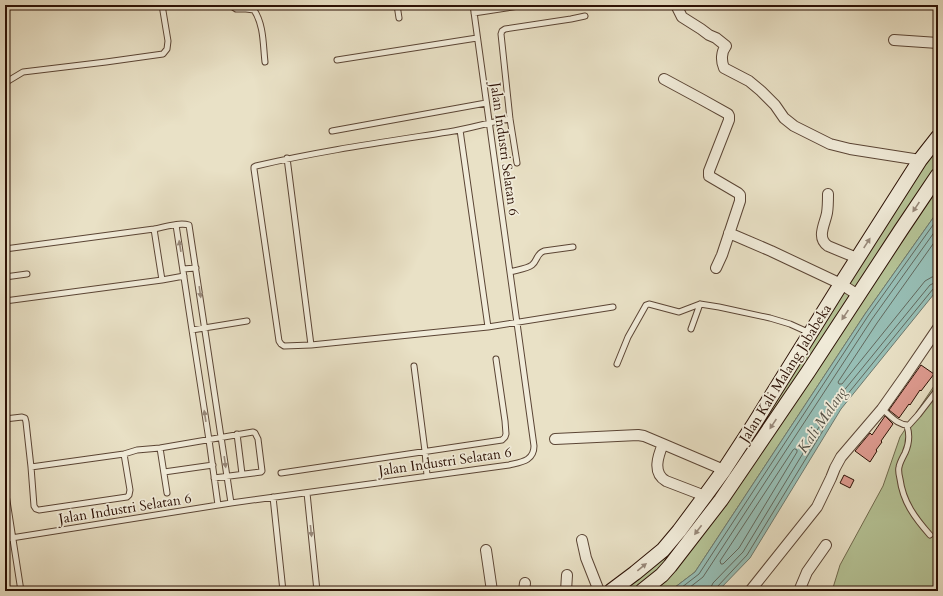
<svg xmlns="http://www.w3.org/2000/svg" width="943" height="596" font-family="Cardo,serif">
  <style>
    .green { fill: #b5c396; stroke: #706a4e }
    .water { fill: #97beb5; stroke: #6c796f }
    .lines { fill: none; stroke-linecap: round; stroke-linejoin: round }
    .shore { stroke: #62685d; stroke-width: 1 }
    .building { fill: #de9b90; stroke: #2c1105 }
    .service-casing { stroke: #5b4535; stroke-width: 7 }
    .minor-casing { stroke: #5b4535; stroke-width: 12 }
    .secondary-casing { stroke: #2c1105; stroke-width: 16 }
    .service { stroke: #f1ecda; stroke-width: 5 }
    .minor { stroke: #f1ecda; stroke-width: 10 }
    .secondary { stroke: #f1ecda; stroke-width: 14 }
    .oneway { fill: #98897a }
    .labels { text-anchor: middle; stroke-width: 3.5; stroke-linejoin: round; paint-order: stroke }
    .street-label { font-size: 14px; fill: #2c1105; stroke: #f1ecda }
    .water-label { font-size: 15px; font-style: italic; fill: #514e43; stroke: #f1ecda }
  </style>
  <rect width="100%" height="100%" fill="#e9e1c6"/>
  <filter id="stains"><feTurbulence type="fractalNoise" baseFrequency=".005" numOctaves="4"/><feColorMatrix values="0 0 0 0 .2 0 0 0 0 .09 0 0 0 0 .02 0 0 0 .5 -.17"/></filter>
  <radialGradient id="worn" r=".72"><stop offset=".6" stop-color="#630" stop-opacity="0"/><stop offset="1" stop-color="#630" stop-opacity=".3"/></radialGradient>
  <path class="green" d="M938,137v74l-73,103 -170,258 -25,19h-59l52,-41z
    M938,380v211h-106l8,-26 43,-79 17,-49z"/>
  <path class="water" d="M938,211v78l-97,120 -91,149 -32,33h-48l25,-19 170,-258z"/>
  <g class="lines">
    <path class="shore" d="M938,237l-61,86 -39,59 1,2h3l83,-103 7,-4 6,-1
      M795,449l2,1v2l-58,96 -16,16h-2l-1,-3 73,-111z
      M677,591l22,-17 169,-258 70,-98
      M685,591l18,-14 169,-258 66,-92
      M711,591v-4l2,-4 30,-31 90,-148 97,-119 4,-2 4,-1
      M716,591l1,-4 30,-32 91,-149 95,-117 2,-2h3"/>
  </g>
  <path class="building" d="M921,365l13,9 -13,17 -1,-1 -10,15 -1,-1 -10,14 -10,-8z
    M885,416l8,8 -12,17 1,1 -6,8 1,1 -7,11 -15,-11 15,-18 2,2z
    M844,475l10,5 -4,8 -10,-5z"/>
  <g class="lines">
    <defs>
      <path id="service" d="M230,5l6,4h10l8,1c10,15 9,35 11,52
        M397,5l2,13
        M474,13l51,-8
        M337,60l140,-22
        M5,85l3,-4 15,-9 83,-10 57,-8 4,-5 1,-8 -6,-36
        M510,119c-21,3 -41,10 -62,13 -64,10 -129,19 -192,34l-2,1v2l25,172 2,3 3,2 27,-1 177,-18 125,-20
        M460,130l28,197
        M332,131l154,-28
        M287,158l24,187
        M517,163l-7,-44 -9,-85 1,-3 3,-2 66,-10 14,-3
        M176,225l16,105 17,110 9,65
        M154,229l8,51
        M5,249l149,-20c11,-2 25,-7 35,-4l42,278
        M183,269l13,-1
        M510,272c6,-2 17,-3 22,-7 6,-5 4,-11 12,-14l29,-4
        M5,277l22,-3
        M5,301l157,-21 22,-4
        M691,329l9,-25
        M192,330l55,-9
        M617,364l11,-27 18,-32 3,-1 30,8 21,-8 19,3 51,11 20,6 20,9
        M414,366l11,85 2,25
        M882,409c8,6 16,17 27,16l9,-10 20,-26
        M5,419l17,-2 3,1 1,4 5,45 3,39 2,3 3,1 88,-13 2,-2 1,-5 -6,-36
        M907,426c3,9 2,18 -2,27 -2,4 -5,9 -6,14 -1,4 0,8 1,12 3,23 15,39 30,56
        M237,434l5,40
        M160,448l7,45
        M31,467l93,-13 13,-4 23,-2 93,-16 2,1 3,6 4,32 -1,1 -47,6
        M164,472l49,-7
        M281,473l221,-33 3,-3 1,-3 -1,-13 -9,-62
        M5,488l16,103
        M307,493l10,98
        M273,497l10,94
        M5,539l226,-36 278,-38c12,-3 25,-4 25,-19l-61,-441"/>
      <path id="minor" d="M676,5l6,12 19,12 8,6 7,3 10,8c-5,6 -5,15 -2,22l25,13 12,10 14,14 9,13 10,8 36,18 20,5 70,11
        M894,40l44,3
        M664,79l37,20 27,15 1,2v4l-20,51v5l29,17 2,2v6l-18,54 -6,13
        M828,194c0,6 0,13 -1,19 -2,11 -11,25 1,33l29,12
        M729,233l42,18 70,33 17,11
        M555,439l83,-4 6,1 19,8 61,26
        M663,444c-5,12 -11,29 3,37l39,15
        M582,540l4,18 13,33
        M486,550l6,41
        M524,591l1,-8
        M566,591l1,-16
        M750,591l67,-84 14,-29 4,-10 6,-11 41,-48 24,-34 32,-47
        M799,591l8,-19 19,-27"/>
      <path id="secondary" d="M611,591l24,-18 28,-23 16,-19 26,-35 19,-26 30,-46 87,-140 79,-124 18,-23
        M642,591l20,-16 8,-9 51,-66 30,-44 57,-84 93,-142 37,-55"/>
    </defs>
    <use href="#service" class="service-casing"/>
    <use href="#minor" class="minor-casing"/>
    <use href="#secondary" class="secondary-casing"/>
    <use href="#service" class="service"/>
    <use href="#minor" class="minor"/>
    <use href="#secondary" class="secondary"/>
  </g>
  <defs><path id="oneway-solid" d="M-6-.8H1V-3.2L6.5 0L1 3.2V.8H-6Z"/></defs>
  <g class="oneway">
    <use href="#oneway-solid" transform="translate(916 207) rotate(124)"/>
    <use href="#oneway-solid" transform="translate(867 243) rotate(-57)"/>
    <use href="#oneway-solid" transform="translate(180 246) rotate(-99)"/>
    <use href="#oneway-solid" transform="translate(200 292) rotate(82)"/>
    <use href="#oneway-solid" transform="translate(845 315) rotate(124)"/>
    <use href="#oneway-solid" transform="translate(205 416) rotate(-99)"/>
    <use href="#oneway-solid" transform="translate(773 424) rotate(124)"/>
    <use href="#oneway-solid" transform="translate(225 462) rotate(82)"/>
    <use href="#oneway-solid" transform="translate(698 530) rotate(127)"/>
    <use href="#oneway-solid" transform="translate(311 531) rotate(84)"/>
    <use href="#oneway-solid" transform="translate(642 567) rotate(-39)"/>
  </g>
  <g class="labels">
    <g class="street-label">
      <text transform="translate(505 149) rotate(82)" y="5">Jalan Industri Selatan 6</text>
      <text transform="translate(785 373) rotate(-58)" y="5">Jalan Kali Malang Jababeka</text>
      <text transform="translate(445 461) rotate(-8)" y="5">Jalan Industri Selatan 6</text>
      <text transform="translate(125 508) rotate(-9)" y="5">Jalan Industri Selatan 6</text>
    </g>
    <g class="water-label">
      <text transform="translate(822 420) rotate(-56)" y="5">Kali Malang</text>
    </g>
  </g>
  <rect width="943" height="596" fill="none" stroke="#e9e1c6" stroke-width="20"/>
  <rect x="6" y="6" width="931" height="584" fill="none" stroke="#2c1105" stroke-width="2"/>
  <rect x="10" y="10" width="923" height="576" fill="none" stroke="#2c1105"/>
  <rect width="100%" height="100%" filter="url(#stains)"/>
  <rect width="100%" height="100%" fill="url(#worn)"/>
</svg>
